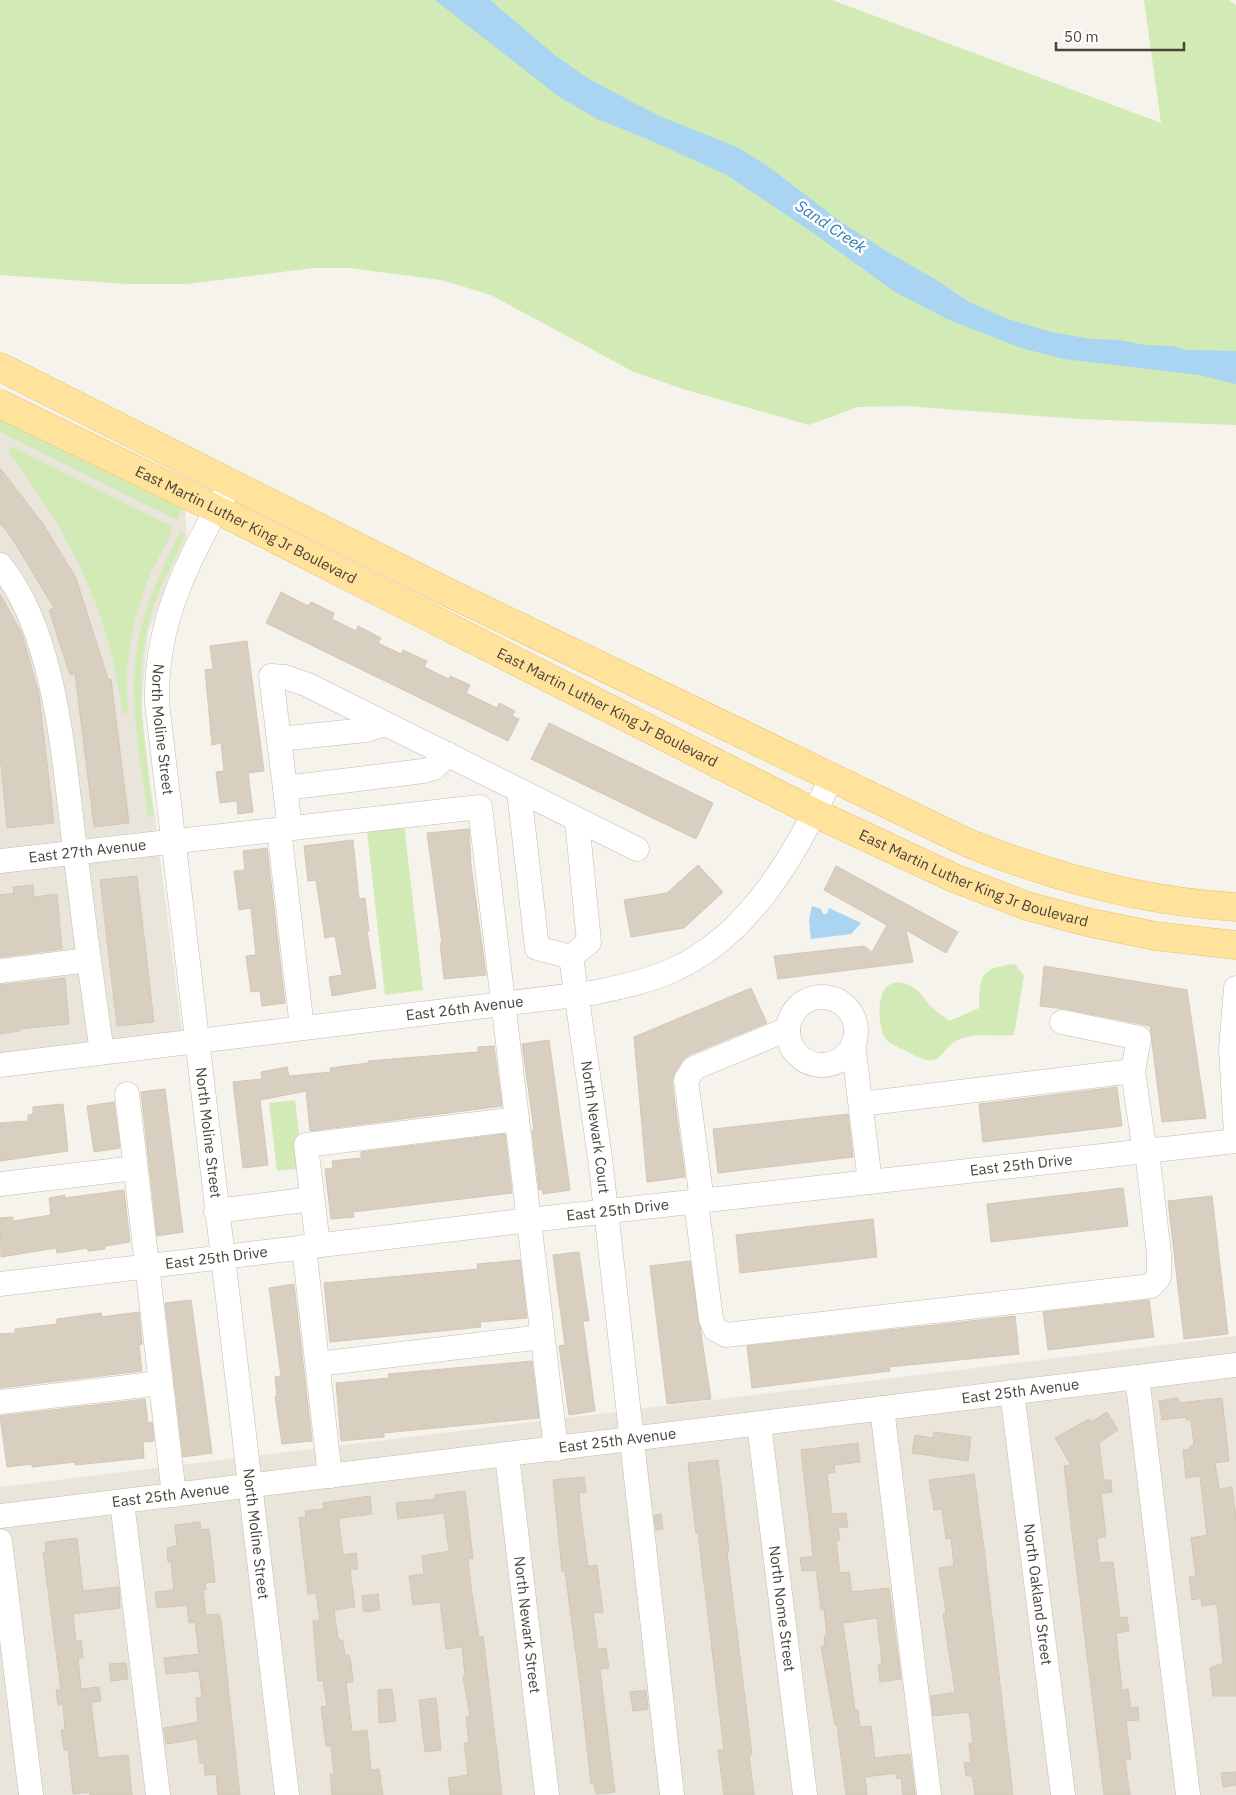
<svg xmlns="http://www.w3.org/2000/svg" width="1236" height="1795" font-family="'IBM Plex Sans',sans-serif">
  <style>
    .residential { fill: #eae5da }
    .green { fill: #d2eab5 }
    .water { fill: #a9d4f2 }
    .building { fill: #d8cfc1; stroke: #d3c7b4 }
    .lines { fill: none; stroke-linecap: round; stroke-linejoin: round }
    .minor-casing { stroke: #c2bbae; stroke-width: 25 }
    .major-casing { stroke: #e6c16a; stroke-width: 29 }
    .minor { stroke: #fff; stroke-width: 24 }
    .major { stroke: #ffe39c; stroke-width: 28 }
    .labels { text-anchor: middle; stroke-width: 5; stroke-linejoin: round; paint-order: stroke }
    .street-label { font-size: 15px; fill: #4b4439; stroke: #fff }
    .water-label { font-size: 16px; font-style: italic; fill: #2e7ab2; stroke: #fff }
  </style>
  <rect width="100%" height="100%" fill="#f6f3ec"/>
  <path class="residential" d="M0,415l185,90 2,33 -16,33 -23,62 -7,75 41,324 -182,21z
    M1236,1336v459h-1236v-308z"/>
  <path class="green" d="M0,0h832l329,123 -17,-123h85l7,5v420l-157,-6 -173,-13 -48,1 -49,18 -126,-36 -49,-17 -143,-77 -50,-15 -92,-12h-36l-126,16h-59l-128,-9z
    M0,419l155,77 12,1 16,10 -6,13 -177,-88z
    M10,446l163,81c-5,16 -15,30 -22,46 -19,44 -28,92 -23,140h-5c-5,-26 -9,-53 -17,-79 -20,-67 -55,-125 -97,-180z
    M180,532l5,2c-10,28 -26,52 -34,81 -19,67 -6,134 3,201l-6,1c-7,-56 -21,-118 -10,-175 8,-39 24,-74 42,-110z
    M404,824l19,166 -38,5 -18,-164z
    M1015,964l9,12 -10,59c-17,2 -34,-2 -51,3 -26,7 -16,36 -55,14 -8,-4 -18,-8 -23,-14 -10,-19 -9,-68 24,-53 13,6 15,16 25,24 5,5 11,8 15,12l30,-13c1,-33 1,-40 36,-44z
    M295,1100l8,68 -26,3 -8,-68z"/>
  <path class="water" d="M435,0h55l66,56 33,23 70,37 78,31 28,17 76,58 45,29 49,28 34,23 39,17 43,13 40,7 28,1 26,5 27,1 15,4 49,1v33l-37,-9 -135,-16 -43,-11 -74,-29 -52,-27 -79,-57 -89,-60 -82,-37 -48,-19 -39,-23z
    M812,906l9,3 2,5h4l2,-6 32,15 -10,11 -40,5 -2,-19z"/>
  <path class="building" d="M0,468l43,56 33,54 32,101h3l18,144 -35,4 -19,-153 -5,1 -21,-65 5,-2 -42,-70 -12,-15z
    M281,592l27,14 3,-4 23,11 -2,6 24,12 2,-5 23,12 -3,5 23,11 2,-4 24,11 -3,6 25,12 1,-3 20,9 -4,8 31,15 2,-5 16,8 -3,5 7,3 -11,22 -242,-118z
    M0,594l22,40 17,61 15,128 -47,5 -7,-73z
    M247,641l17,130 -16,2 5,39 -15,2 -1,-13 -17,2 -4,-31 8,-1 -3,-28 -9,2 -7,-75 8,-1 -3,-23z
    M549,723l164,80 -17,36 -165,-80z
    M469,829l2,36 15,110 -42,4 -4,-36h2l-15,-110z
    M353,840l6,59 6,-1 4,33h-2l9,57 -44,8 -3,-19 13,-2 -7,-39 -10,2 -9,-58 -8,1 -4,-35z
    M267,848l18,155 -23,3 -2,-15 -9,1 -5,-36 10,-1 -5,-47 -12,2 -5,-39 11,-1 -2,-19z
    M698,865l25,27 -39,36 -53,9 -7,-37 43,-7z
    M836,866l122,66 -12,21 -40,-23 7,32 -135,17 -4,-23 90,-10 8,6 15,-27 -63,-35z
    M137,876l17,146 -37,4 -17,-146z
    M33,885l1,12 23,-3 5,55 -62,8v-62l14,-2 -1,-6z
    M1044,966l143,24 19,128 -44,4 -12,-96 -85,-17 -25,-3z
    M65,978l4,46 -50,5 1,2 -20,3v-49z
    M751,988l16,35 -78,32 -6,5 -8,12 -3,10 13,95 -38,5 -13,-145z
    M549,1040l21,150 -27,4v-4h-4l-7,-60h2l-12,-86z
    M494,1046l8,60 -192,25 -4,-40 -46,9 8,65 -25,3 -10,-86 29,-3 -1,-7 26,-5 2,9 42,-4 -1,-4 38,-5v-2l110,-9v-5z
    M1117,1087l5,39 -139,16 -4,-38z
    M165,1089l18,143 -26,4 -16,-144z
    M114,1102l6,46 -26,4 -7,-46z
    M63,1104l5,47 -68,10v-38l28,-2v-6l5,-1v-7z
    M848,1114l5,43 -135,16 -5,-44z
    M505,1134l7,59 -159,19 1,5 -23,2 -6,-50 8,-1 -1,-7 29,-3v-6z
    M1123,1188l5,38 -137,16 -4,-38z
    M124,1190l6,52 -25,4v3l-17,2 -1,-3 -30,5 -1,-5 -55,9 -1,-39 13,-1v4l38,-6 -2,-17 16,-3v3z
    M1212,1196l16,138 -44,5 -16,-138z
    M873,1219l4,38 -137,16 -4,-38z
    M579,1252l10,69h-6l12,90 -26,4 -10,-69 6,-1 -12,-90z
    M520,1260l7,58 -47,4 1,5 -151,15 -6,-59 154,-14 -1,-5z
    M690,1261l21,138 -44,5 -17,-138z
    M294,1284l18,157 -30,3 -7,-48h2l-2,-19 6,-1 -12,-88z
    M191,1300l21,153 -29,4 -18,-154z
    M1149,1300l5,37 -106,13 -5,-38z
    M139,1312l3,32 -3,1 3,26 -142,17v-54l15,-1v-4l42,-5v-5l44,-6 1,4z
    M1015,1316l4,38 -130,13 1,4 -138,17 -5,-42z
    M532,1361l7,57 -155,15v4l-43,4 -5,-58 53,-5 -1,-4z
    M1178,1398l1,5 43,-5 7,63 -14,2 4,26 13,-2 4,30v179h-23l-3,-28 13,-5 -6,-59 -15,2 -1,-8 -9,2 -3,-23 7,-1 -5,-38 16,-3 -7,-59 -14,2 -3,-28 7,-1v-3l4,-1 -3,-25h-5v-3l-24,3 -3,-19z
    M145,1399l3,24 4,-1 2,19 -11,1 1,16 -69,7v-3l-43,5v-3l-25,3 -7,-51z
    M1107,1412l11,18 -19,13 5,37h7l1,12 -11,2 5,42 -9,3 3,24 13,-1 7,56 7,-1 2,14 -13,2 6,57 6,-1 3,19 7,-1 1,13 -13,1 5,38h-6l5,36h-26l-40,-329 7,-1 -16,-27 34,-19 2,3z
    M934,1432l37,5 -3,24 -56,-8 3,-18 18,3z
    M858,1443l2,19 -26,3 1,7 -8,2 5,40 14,-1 2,14 -10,1 2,12 -4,1 4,32 9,-1 3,20 37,-4 12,91 -21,3 -2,-17 4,-1 -5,-46 -34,5 12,87h3l2,17 11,-1 4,32 35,-4 5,41h-12l-2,-17 -4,1 -1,-6 -31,4 2,18h-21l-9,-70h-2l-14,-79h4l-1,-10h3l-3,-27 -3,1 -5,-40 -14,1 -2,-13 13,-2 -12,-106z
    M718,1460l11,91 -2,1 25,203h-3l5,40h-30l-6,-45h6l-26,-217h-2l-4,-32 -4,-38z
    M974,1474l10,74 29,247h-38l-3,-19h-6l-2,-13 7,-1 -2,-18 4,-1 -4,-31 -36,4 -2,-20 24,-4 -12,-78 3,-1 -7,-45 15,-2 -3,-28 -5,1 -4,-30 -8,1 -5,-30z
    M584,1477l2,15 -7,1 1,14 8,59 9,-1 6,47 -10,1 5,36 8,-1 3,20 -9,1 15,123 -19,2 -2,-10h-3l-11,-100 -15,-113h-3l-9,-91z
    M465,1491l8,67 -5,1 4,35 7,43 4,-1 19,159h-52l-2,-17 20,-3 -4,-32h5l-3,-26 4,-1 -7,-39 2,-1 -3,-29 -16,2 -6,-47 -27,3 -4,-29 15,-2 -2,-18 27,-5 -5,-38 -46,6 -2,-16 39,-4v-4z
    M370,1496l2,18 -32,4 -1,4 4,33 13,-2 2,16 -8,1 5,37 -21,3 4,29 5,2 2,14h4l2,9 2,18 -7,1 6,49 15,-2 4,40 8,-1 4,26h-51l-2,-21h4l-3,-28h-5l-5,-39 6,-1 -4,-26 -5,1 -5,-60 7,-1 -4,-27 -8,1 -9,-76 7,-1 -1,-6 19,-2 -1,-6z
    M661,1514l2,15 -7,1 -2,-15z
    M200,1522l1,8 8,-1 6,53 -10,1 1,7h-3l3,25 13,-1 2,6 19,175h-22l-2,-21 -11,1 -1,-12h-4l-3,-24 -31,5 -2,-16 34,-6 -2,-24 6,-1 -3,-26 -33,3 -2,-16 35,-4 -4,-32 -6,1 -2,-18 -30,3 -2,-16 19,-2 -3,-28h-3l-1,-14 10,-2 -2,-21z
    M77,1538l6,53 36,-4 1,21 -47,6 3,27 5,-1 2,18h-5l3,31 18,-2 2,14 -10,1 7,56 30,-3 4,40h-42v-3l-17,2 -5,-45 -4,1 -3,-20h4l-2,-25h-5l-2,-15h5l-18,-138h3l-1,-10z
    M378,1594l2,16 -16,2 -2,-16z
    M126,1663l2,16 -17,2 -2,-17z
    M392,1689l4,32 -17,2 -1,-33z
    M646,1690l2,19 -15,2 -3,-19z
    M436,1698l5,52 -16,2 -6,-52z
    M1236,1772v13l-13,2 -2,-14z"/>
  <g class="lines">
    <defs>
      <g id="minor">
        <path id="s1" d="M231,483c-40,73 -76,134 -74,220l130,1092"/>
        <path d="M0,565c57,69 64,199 75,285 8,68 17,135 27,202"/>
        <path d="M279,739l87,-9 19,-6"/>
        <path d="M285,788l138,-17 11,-3 14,-14"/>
        <path d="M519,791l18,157 34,9"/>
        <path d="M290,828l-19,-152 14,1 23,8 329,164"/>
        <path d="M279,829l23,199"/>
        <path id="s2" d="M0,861l480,-54 76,642"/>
        <path id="s3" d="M571,957l29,201 72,637"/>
        <path d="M571,957l18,-15 -12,-121"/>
        <path d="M0,971l88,-11"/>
        <path d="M1236,988l-5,61 5,86"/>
        <circle cx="822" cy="1031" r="34"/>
        <path d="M1062,1022l77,16 -6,33 10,69 7,11"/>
        <path d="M853,1044l17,138"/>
        <path id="s4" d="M0,1065l592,-72c28,-6 55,-11 81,-23 77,-34 124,-118 158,-192"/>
        <path d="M127,1094l47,401"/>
        <path d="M861,1104l272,-33"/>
        <path d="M0,1184l135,-16"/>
        <path d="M702,1201l-16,-121 8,-12 94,-39"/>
        <path d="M696,1202l15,117 4,10 11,6 425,-49 8,-9v-23l-12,-103"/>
        <path d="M216,1211l96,-12"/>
        <path d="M318,1245l-12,-100 211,-26"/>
        <path d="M304,1247l26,229"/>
        <path id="s5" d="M0,1284l529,-64 707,-79"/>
        <path d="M318,1364l224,-27"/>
        <path d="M1137,1377l51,418"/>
        <path id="s6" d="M1012,1392l51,403"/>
        <path d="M0,1402l161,-19"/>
        <path d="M882,1408l47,387"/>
        <path id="s7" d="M759,1424l46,371"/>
        <path id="s8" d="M507,1455l40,340"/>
        <path d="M122,1502l36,293"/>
        <path id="s9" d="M0,1516l1236,-151"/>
        <path d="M0,1541l31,254"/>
      </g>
      <g id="major">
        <path d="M0,367l441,222 527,254c85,34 176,59 268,64"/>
        <path id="s10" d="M0,404l216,105 599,304 139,65 73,28 60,16 68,14 81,9"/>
      </g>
    </defs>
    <use href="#minor" class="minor-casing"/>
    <use href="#major" class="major-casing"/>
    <use href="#minor" class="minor"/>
    <use href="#major" class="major"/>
  </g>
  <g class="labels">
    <g class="street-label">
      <text dy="5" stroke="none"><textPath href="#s10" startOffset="274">East Martin Luther King Jr Boulevard</textPath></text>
      <text dy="5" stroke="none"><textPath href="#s10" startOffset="679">East Martin Luther King Jr Boulevard</textPath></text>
      <text dy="5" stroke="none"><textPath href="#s1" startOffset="262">North Moline Street</textPath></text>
      <text dy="5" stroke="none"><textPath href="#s2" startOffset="88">East 27th Avenue</textPath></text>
      <text dy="5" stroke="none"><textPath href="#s10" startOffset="1084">East Martin Luther King Jr Boulevard</textPath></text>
      <text dy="5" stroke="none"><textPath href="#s4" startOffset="468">East 26th Avenue</textPath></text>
      <text dy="5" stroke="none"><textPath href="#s3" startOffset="172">North Newark Court</textPath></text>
      <text dy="5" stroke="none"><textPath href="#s1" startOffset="668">North Moline Street</textPath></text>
      <text dy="5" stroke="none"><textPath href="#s5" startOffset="1028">East 25th Drive</textPath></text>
      <text dy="5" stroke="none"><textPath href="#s5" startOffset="622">East 25th Drive</textPath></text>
      <text dy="5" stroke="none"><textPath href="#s5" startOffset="218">East 25th Drive</textPath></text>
      <text dy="5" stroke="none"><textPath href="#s9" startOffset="1028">East 25th Avenue</textPath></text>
      <text dy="5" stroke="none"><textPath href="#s9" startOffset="622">East 25th Avenue</textPath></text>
      <text dy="5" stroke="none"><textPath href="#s9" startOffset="172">East 25th Avenue</textPath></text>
      <text dy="5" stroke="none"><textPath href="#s1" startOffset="1072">North Moline Street</textPath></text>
      <text dy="5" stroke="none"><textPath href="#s6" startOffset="204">North Oakland Street</textPath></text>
      <text dy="5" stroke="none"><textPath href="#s7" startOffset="186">North Nome Street</textPath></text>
      <text dy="5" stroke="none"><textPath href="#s8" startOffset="171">North Newark Street</textPath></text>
    </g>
    <g class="water-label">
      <text transform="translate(831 226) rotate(34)" y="6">Sand Creek</text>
    </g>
  </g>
  <path d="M1056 42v8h128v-8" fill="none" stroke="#4b4439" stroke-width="2.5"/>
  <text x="1064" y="42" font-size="15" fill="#4b4439" stroke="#ffffff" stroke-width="4" paint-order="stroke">50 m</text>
</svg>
